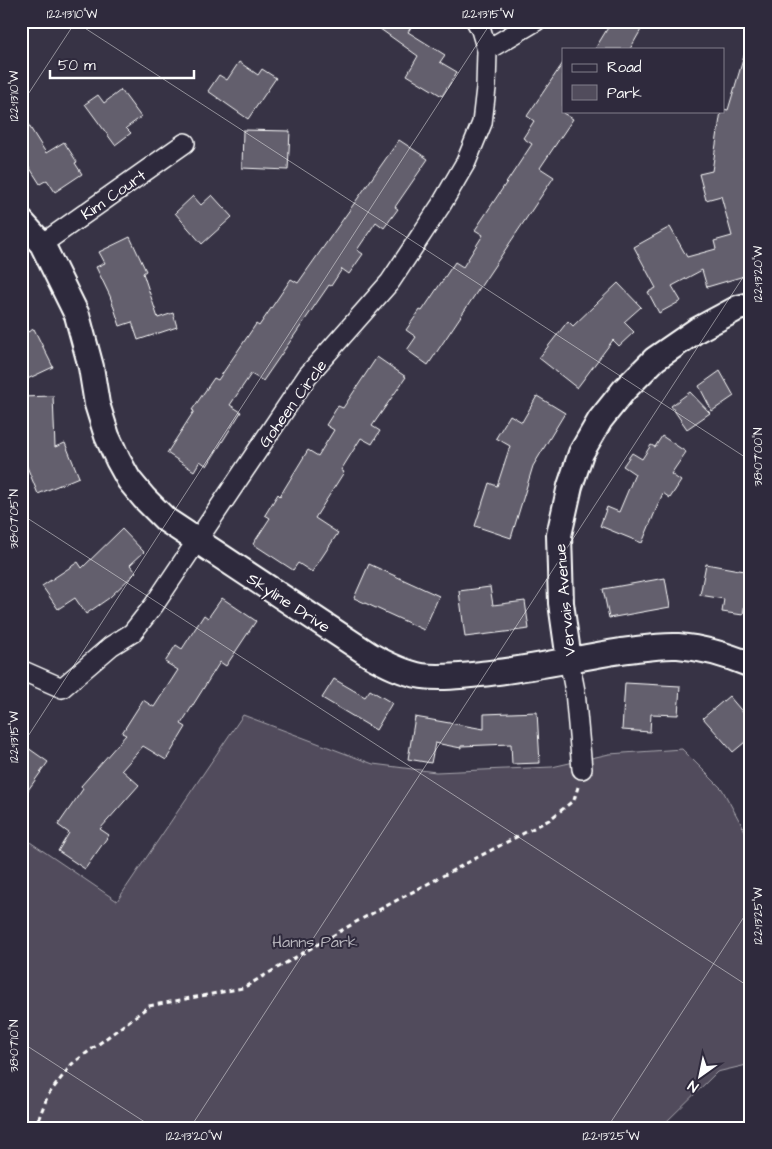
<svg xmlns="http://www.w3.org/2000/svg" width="772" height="1149" font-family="'Architects Daughter',sans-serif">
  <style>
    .green { fill: #514c5c; stroke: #a8a6ae }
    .building { fill: #635f6d; stroke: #fff }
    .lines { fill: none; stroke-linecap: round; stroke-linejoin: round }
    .minor-casing { stroke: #fff; stroke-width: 22 }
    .tertiary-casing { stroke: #fff; stroke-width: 28 }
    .path { stroke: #fff; stroke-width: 3; stroke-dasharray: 5 4; stroke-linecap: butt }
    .minor { stroke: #2f2a3d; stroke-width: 19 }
    .tertiary { stroke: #2f2a3d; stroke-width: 24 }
    .ticks { fill: none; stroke: #fff; stroke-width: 1; stroke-opacity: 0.45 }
    .labels { text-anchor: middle; stroke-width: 4; stroke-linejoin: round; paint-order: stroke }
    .street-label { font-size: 16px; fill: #fff; stroke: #2f2a3d }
    .park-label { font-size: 16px; fill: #b9b7be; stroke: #2f2a3d }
    .neatline { fill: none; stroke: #fff; stroke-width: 2 }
    .ticks-label { font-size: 12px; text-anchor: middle; fill: #fff }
  </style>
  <rect width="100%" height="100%" fill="#373345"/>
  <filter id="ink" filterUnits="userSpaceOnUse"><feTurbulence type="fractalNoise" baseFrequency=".02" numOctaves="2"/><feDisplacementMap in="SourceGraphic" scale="10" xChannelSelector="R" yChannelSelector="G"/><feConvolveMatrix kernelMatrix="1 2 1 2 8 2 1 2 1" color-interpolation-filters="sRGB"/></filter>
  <g filter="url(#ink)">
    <path class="green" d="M243,715l130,49 63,8 116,-5 57,-13 73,-5 40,40 29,53v222l-34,8 -57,56h-639v-292l96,65z"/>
    <path class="building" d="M369,21h46l-7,11 37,23 -5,7 17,10 -15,24 -35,-21 11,-19z
      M612,21h34l-16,28h-35z
      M747,46h4v114l-8,-2 8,29v87l-44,13 -5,-17 -30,16 9,15 -22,12 -11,-21 8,-4 -22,-41 36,-20 17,30 29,-8 -2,-8 18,-5 -11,-40 -15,4 -7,-26 13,-3 9,-60h2v-2l5,1z
      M239,62l19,13 4,-6 14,9 -28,41 -40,-28 11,-16 8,5z
      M563,63v50l10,6 -33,49 14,9 -126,188 -21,-15 9,-13 -10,-7 14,-20 2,1 33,-49 8,5 20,-32 -8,-5 57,-86 -9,-6 11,-17 -7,-5z
      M121,90l20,27 -15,11 5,5 -16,12 -30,-41 13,-9 6,8z
      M21,113l25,40 18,-11 13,20 -2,1 7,11 -27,18 -8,-12 -7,4 -19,-30z
      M243,130l47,1 -2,39 -46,-2z
      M399,140l29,19 -33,48 3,2 -14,19 -8,-6 -19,28 6,4 -14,20 -7,-5 -11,17 -2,-1 -66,96 -12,-7 -21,31 11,7 -34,54 -7,-5 -6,10 -27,-18 27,-42 -2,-1 22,-32 4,2 38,-56 3,2 32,-47 7,4z
      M212,195l20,22 -30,27 -27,-31 18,-17 8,9z
      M130,237l16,34 -3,2 15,45 15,-5 4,14 -39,13 -6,-18 -12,4 -10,-30 -14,-29 9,-4 -6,-11z
      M618,283l23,24 -17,15 10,10 -15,14 -6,-6 -36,48 -38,-30 29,-37 5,5z
      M34,329l19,38 -32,15v-47z
      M377,357l29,20 -34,49 8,5 -8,13 -11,-6 -20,32 3,2 -29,46 23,15 -26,39 -14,-9 -5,7 -40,-26 17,-26 -5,-3 13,-21 2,2 28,-46 10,6 16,-26 -8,-5 12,-19 5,2z
      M720,371l14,25 -22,15 -13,-25z
      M690,392l20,21 -23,16 -16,-23z
      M53,396l2,51 10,-4 14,34 -41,17 -17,-42v-55z
      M537,396l28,17 -32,53 -22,72 -36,-12 14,-43 8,3 13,-40 -14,-8 14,-23 12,7z
      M662,436l24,16 -15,22 10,7 -11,17 -7,-5 -21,50 -42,-17 7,-19 12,5 16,-38 -12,-8 9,-13 10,6 9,-14 4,2z
      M122,529l22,23 -14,13 6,7 -27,26 -23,16 -11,-16 -17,11 -16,-23 36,-24 4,6z
      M369,564l70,32 -15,34 -70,-32z
      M706,564l44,8 -7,43 -21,-3 2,-13 -24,-4z
      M665,578l5,29 -61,11 -6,-29z
      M490,587l3,18 32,-4 4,28 -64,8 -6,-46z
      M222,598l34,23 -30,45 -6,-4 -39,62 5,3 -20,33 -23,-14 -21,24 17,15 -39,44 9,6 -24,34 -27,-18 11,-18 -11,-8 25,-36 -2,-3 45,-51 -4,-2 21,-33 11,7 24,-37 -13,-8 11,-17 6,4 22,-34 4,3z
      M334,679l31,18 5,-7 22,13 -16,27 -54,-32z
      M625,683l55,3 -2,29 -27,-1 -1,18 -28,-2z
      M729,696l22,26v15l-18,15 -30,-34z
      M537,712l3,51 -28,1 -1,-20 -50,2v2l-26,-5 -4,20 -23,-4 7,-42 69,12v-15z
      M21,743l27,19 -27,38z"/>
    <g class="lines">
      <defs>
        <path id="minor" d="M487,50l49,-29
          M42,244l143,-101
          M569,660l6,31 7,78
          M21,670l41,18 49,-42 21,-13 22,-28 154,-230 82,-93 51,-77 25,-43 16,-39 4,-35 1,-38 -6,-20 -5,-9"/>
        <path id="tertiary" d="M21,221l21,23 35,71 14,52 6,37 10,32 11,24 11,20 15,18 22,22 204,135c16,9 33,18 52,21 21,3 48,-1 68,-3 44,-5 87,-15 131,-22 19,-2 38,-6 57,-5 25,2 49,9 73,19
          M569,660l-8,-57 -2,-68 11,-49 11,-33 19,-33 24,-30 31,-31 42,-29 41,-22 13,-3"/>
      </defs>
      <use href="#minor" class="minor-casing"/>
      <use href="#tertiary" class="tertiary-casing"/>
      <path class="path" d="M35,1128l13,-33 24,-31 77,-58 94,-18 113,-66 124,-66 69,-36 25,-20 4,-13"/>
      <use href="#minor" class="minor"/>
      <use href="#tertiary" class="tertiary"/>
    </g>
  </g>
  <path class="ticks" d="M74,21l677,440M21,105l55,-84M21,514l730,474M21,747l471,-726M21,1042l133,86M190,1128l561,-863M607,1128l144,-222"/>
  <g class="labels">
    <g class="street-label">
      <text transform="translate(113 194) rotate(-35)" y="6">Kim Court</text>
      <text transform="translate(292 403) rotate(-54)" y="6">Goheen Circle</text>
      <text transform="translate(564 600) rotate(-95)" y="6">Vervais Avenue</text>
      <text transform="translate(289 602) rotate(33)" y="6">Skyline Drive</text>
    </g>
    <g class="park-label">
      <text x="315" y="947">Hanns Park</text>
    </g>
  </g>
  <rect width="772" height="1149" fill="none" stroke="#2f2a3d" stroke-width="55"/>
  <rect x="562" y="48" width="162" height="65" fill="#2f2a3d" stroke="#827f8b"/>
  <rect x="572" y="64" width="25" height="8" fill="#2f2a3d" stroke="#827f8b"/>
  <text x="607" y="72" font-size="15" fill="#ffffff">Road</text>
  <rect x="572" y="85" width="25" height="15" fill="#514c5c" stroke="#827f8b"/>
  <text x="607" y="98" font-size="15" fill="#ffffff">Park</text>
  <g transform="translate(700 1076) rotate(213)" stroke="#2f2a3d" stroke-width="4" paint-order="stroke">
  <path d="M0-4L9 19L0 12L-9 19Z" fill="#ffffff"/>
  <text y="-8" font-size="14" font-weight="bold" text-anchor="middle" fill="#ffffff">N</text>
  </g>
  <path d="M50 70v8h144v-8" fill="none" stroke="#ffffff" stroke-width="2.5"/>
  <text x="58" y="70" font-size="15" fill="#ffffff" stroke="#2f2a3d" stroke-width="4" paint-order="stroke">50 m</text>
  <rect x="28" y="28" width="716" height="1094" class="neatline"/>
  <g class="ticks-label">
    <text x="72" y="18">122°13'10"W</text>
    <text x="488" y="18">122°13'15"W</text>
    <text transform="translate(14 96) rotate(-90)" y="4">122°13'10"W</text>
    <text transform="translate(758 274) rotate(-90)" y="4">122°13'20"W</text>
    <text transform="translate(758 457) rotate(-90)" y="4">38°07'00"N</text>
    <text transform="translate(14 519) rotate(-90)" y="4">38°07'05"N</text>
    <text transform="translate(14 737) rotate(-90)" y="4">122°13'15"W</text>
    <text transform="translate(758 916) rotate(-90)" y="4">122°13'25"W</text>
    <text transform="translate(14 1046) rotate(-90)" y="4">38°07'10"N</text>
    <text x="194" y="1140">122°13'20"W</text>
    <text x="611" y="1140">122°13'25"W</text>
  </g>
</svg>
